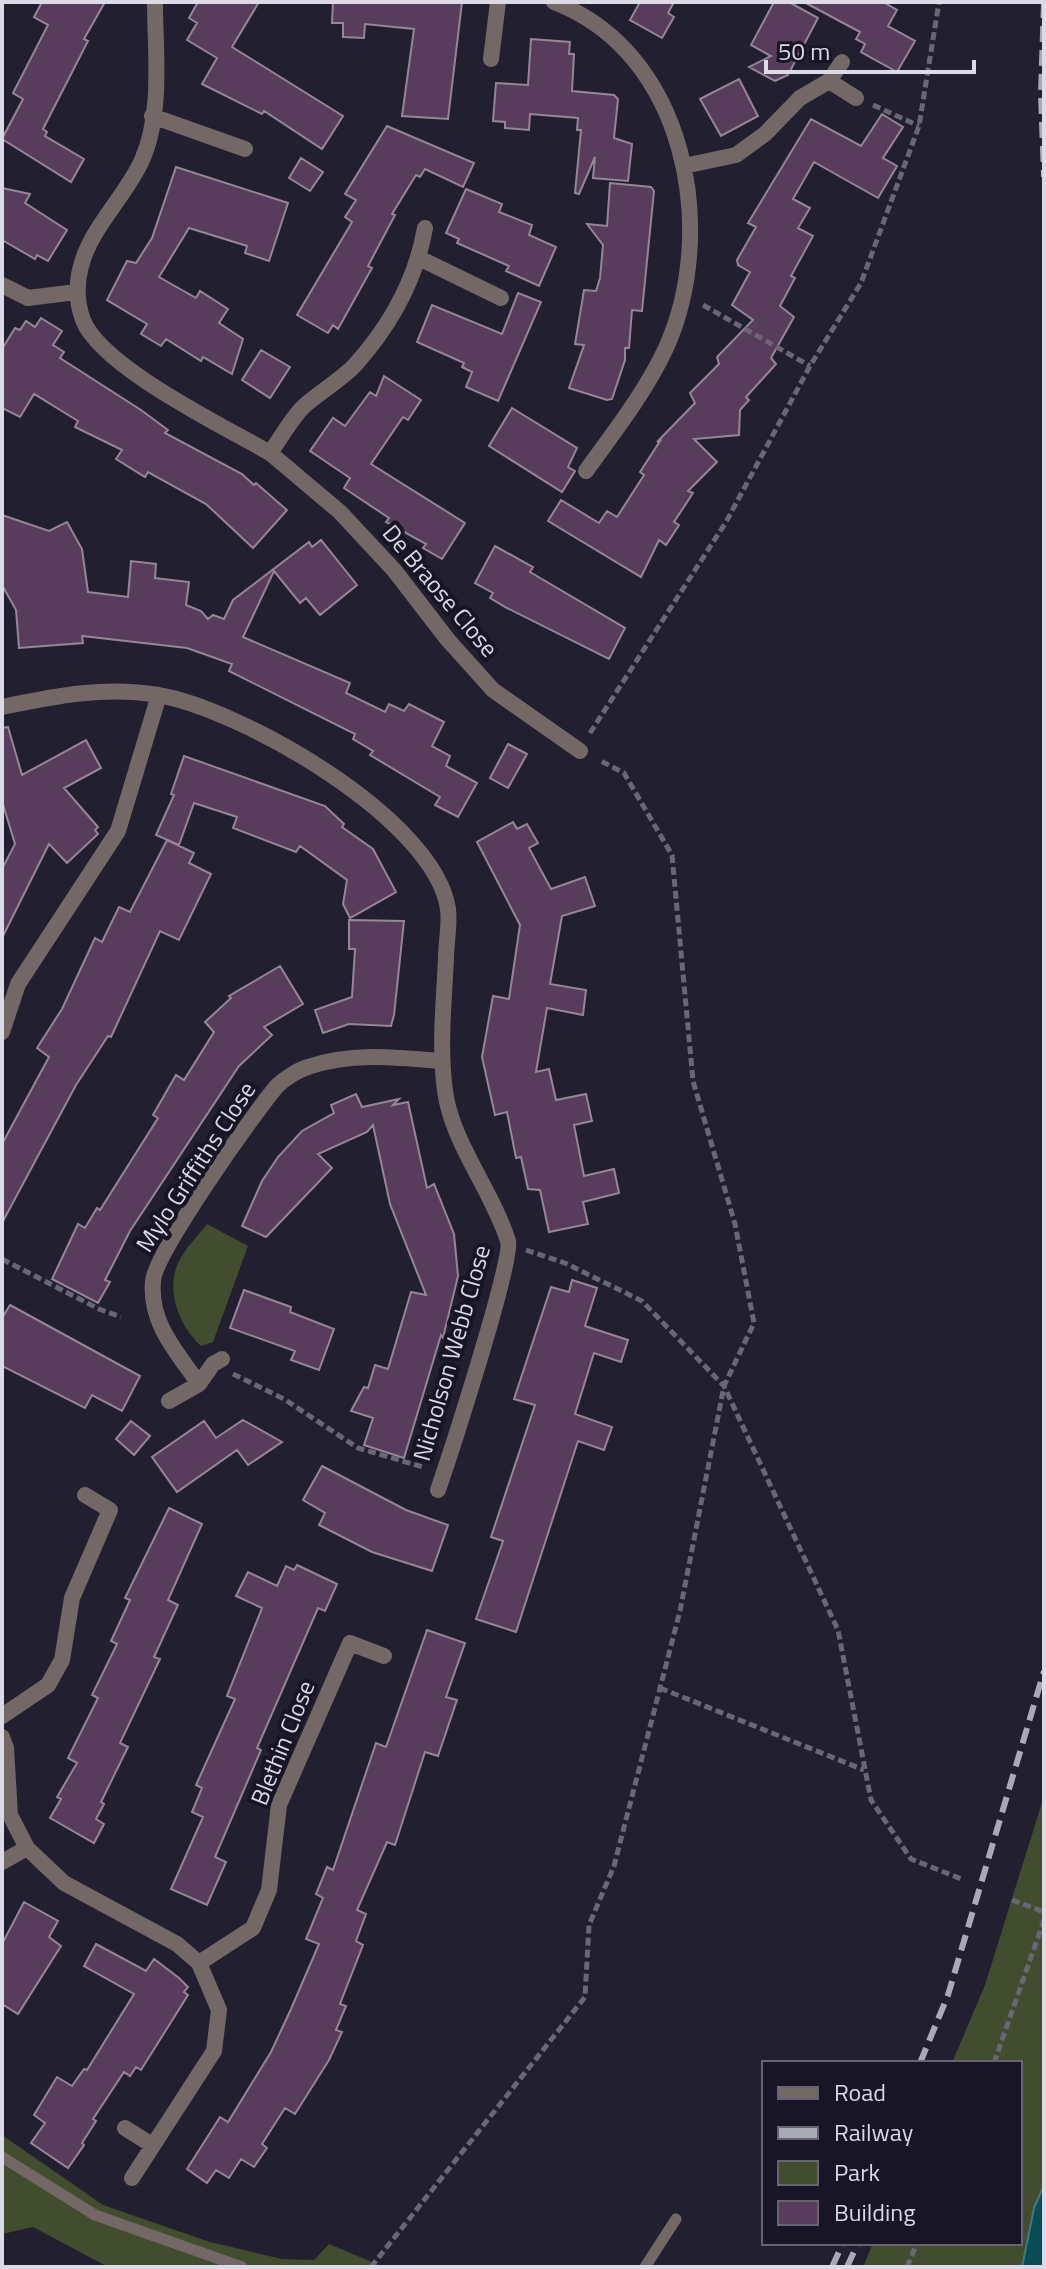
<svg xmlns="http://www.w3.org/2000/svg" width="1046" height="2269" font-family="'Titillium Web',sans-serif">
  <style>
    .green { fill: #424c2e }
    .water { fill: #084d56; stroke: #477781; stroke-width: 2 }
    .building { fill: #583c5c; stroke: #958597; stroke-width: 2 }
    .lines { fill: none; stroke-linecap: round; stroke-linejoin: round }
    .path { stroke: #696776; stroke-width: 5; stroke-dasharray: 8 4; stroke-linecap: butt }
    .lane { stroke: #736866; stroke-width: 11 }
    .street { stroke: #736866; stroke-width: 16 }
    .rail { stroke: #aaa9b6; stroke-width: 6; stroke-dasharray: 16 8; stroke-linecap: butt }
    .labels { text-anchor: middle; stroke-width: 8; stroke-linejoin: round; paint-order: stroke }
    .street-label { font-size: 24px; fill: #dbdae6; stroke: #181526 }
  </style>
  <rect width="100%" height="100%" fill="#211f30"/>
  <path class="green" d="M207,1224l41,22 -35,96 -12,4c-22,-20 -37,-57 -21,-87 7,-12 18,-24 27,-35z
    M1044,1796v389l-10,23 -12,59h-159l10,-24h147v-180h-68l33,-78z
    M2,2135l101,70 107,37 72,17 32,1 15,-16 55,23h-276l-75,-40 -31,7z"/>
  <path class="water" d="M1044,2185v82h-22l12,-59z"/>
  <path class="building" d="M42,2h63l-21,37 4,2 -45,88 4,3 -2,4 39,23 -13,23 -69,-43 21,-40 -10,-6 35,-68 -14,-8z
    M198,2h61l-27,45 111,69 -21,33 -58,-38 -2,3 -60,-30 15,-26 -30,-18 10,-17 -8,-5z
    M333,2h129l-14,117 -46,-3 12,-87 -49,-5 -1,14 -21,-1v-14h-11z
    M640,2h34l-6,11 6,4 -12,21 -32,-18z
    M774,2h15l29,16 -30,57 -13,6 -26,-14 22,-11 -20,-11z
    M804,2h79l14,8 -9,16 27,15 -18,31 -36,-20 4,-8 -9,-5 4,-7z
    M531,39l39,3 -1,12h5l-2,37 42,4 4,4 -4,39 18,6 -4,37 -35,-3 2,-21 -16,37 -4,-1 6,-63h-4l1,-12 -48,-4 -1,16 -24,-2v-6l-12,-1 3,-38 32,2z
    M739,79l19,37 -37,20 -21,-37z
    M882,114l21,13 -20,31 14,8 -19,32 -64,-36 -21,37 17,9 -12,20 15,8 -22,40 4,2 -15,28 14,11 -23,41 5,6 -30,33 3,3 -9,10 -1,25 -45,4 23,23 -29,29 5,2 -19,29 5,3 -13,20 -7,-5 -18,37 -93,-56 13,-21 38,23 8,-12 10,6 27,-42 -4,-3 20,-31 -3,1 38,-39 -5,-10 29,-29 -2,-7 36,-37 -21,-15 18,-33 -12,-7 -1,-5 19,-33 -8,-4 63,-104 50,27z
    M387,126l87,37 -11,24 -38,-18 -5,8 -4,-2 -24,39 3,1 -27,51 4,2 -34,61 -5,-4 -5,8 -31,-18 55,-93 -7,-5 11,-17 -11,-6z
    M301,158l22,14 -13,19 -21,-13z
    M176,167l112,36 -19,58 -24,-8 2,-7 -58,-18 -30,49 37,21 4,-7 28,18 -9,14 24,16 -11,35 -29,-17 -2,4 -35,-22 -5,7 -20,-12 6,-10 -40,-24 20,-39 9,2 16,-25z
    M610,183l41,4 3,4 -12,120 -10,-1 -3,38h-4v12l-13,39 -5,1 -38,-12 15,-43 -9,-1 9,-54 12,1 4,-13 3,-33 -16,-21 20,2z
    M2,188l28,6 -5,9 42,27 -19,31 -11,-6 -2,4 -33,-19z
    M466,189l36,15 -3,8 33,13 -3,10 27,12 -17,39 -33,-15 3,-5 -52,-23 2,-4 -13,-6z
    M518,293l23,9 -43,99 -32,-14 6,-15 -10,-5 2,-4 -47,-21 15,-37 70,29z
    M41,318l21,13 -9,14 11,7 -4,6 81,52 27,20 -3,3 77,41 12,11 2,-2 31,27 -34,38 -47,-44 -58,-32 -3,5 -29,-18 6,-9 -47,-23 3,-6 -44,-27 -14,23 -18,-9v-59l13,-21 5,2 6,-9 9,6z
    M261,350l29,17 -20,31 -28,-18z
    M384,376l37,24 -13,20 -5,-3 -32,47 94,59 -23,36 -19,-11 3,-4 -40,-22 3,-4 -45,-30 6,-10 -40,-27 23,-33 12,8 25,-34 6,4z
    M512,408l65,40 -9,19 7,4 -13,21 -73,-46z
    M2,515l47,16 18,-9 15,27 6,43 40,5 3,-36 25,3 -1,14 34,4 -3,23 15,6 7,8 5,-4 11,4 9,-19 76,-58 3,5 9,-7 36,45 -37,30 -14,-17 -6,5 -26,-32 -31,66 107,46 -4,10 39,19 4,-8 15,7 5,-7 35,18 -12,24 18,10 -4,10 31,17 -19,34 -23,-12 5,-8 -70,-42 3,-4 -20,-12 2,-5 -126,-63 3,-7 -45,-16 -105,-12 1,7 -64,5 -3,-38 -14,-25z
    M495,546l38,21 -3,5 95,56 -16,31 -102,-51 -17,-10 3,-5 -18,-10z
    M8,727l14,48 64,-35 15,28 -37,20 34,39 -3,3 3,4 -31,29 -18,-19 -47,94v-69l13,-25 -13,-43v-73z
    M508,744l19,10 -19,34 -18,-10z
    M184,756l141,50 19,18 -2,3 31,22 23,43 -46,26 -7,-14 4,-24 -47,-34 -4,6 -63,-24 4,-11 -43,-14 -15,42 -23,-10 18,-40 -3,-1z
    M513,822l4,7 10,-5 11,19 -9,5 22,41 34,-12 10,29 -33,10 -12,68 36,6 -3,25 -36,-7 -11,64 13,-3 7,31 30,-6 6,27 -18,4 10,51 30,-7 5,24 -36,9 5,22 -39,8 -9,-42 -12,-1 -7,-32 -5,1 -9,-46 -12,3 -13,-58 11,-61 16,3 11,-74 -43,-83z
    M167,840l27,13 -5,10 22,11 -32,66 -19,-9 -49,106 -3,-1 -32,49 -74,138v-79l47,-87 -12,-9 25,-39 33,-71 7,4 17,-35 11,5z
    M349,920l55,1 -10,94 -3,11 -42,-2 -26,9 -8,-23 37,-13 3,-48h-6z
    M280,966l23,38 -39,23 8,8 -33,31 -109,165 -25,49 5,2 -12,21 -46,-24 26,-55 7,4 12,-20 3,2 58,-92 -5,-3 23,-40 8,5 30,-48 -9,-10 26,-24 -2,-2z
    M356,1094l6,13 37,-8 -6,6 15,-3 19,86 7,-4 20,50 4,42 -15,62 -2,-3 -37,123 -40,-13 9,-27 -22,-7 13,-24 4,1 7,-23 13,4 23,-77 15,3 -36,-91 -17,-79 -6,7 -49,22 14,14 -66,69 -24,-11 20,-45 16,-24 24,-26 32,-18 -3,-8z
    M572,1280l25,8 -12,38 43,14 -7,22 -27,-9 -19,61 37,13 -8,23 -26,-9 -62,191 -40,-13 27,-78 -12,-4 44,-132 -21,-6 37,-112 18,5z
    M244,1290l47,17 -1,5 44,17 -15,41 -28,-10 4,-9 -65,-23z
    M10,1305l130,71 -18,35 -30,-16 -7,13 -83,-42v-48z
    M243,1420l39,22 -34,23 -11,-15 -60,42 -25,-35 52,-36 12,17z
    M131,1421l19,15 -16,19 -18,-16z
    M322,1466l84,44 42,15 -16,46 -60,-19 -53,-27 6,-12 -22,-13z
    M169,1508l33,16 -34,76 10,5 -24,52 6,2 -40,84 8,4 -27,55 3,2 -8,15 8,5 -10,19 -44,-25 11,-19 -4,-2 20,-34 -9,-5 30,-60 -6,-3 25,-51 -6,-3 19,-41 -5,-2z
    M297,1565l40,19 -12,27 -7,-3 -61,140 4,2 -46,107 11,5 -19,43 -36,-16 32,-72 -11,-5 10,-24 -6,-3 39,-86 -8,-3 35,-88 -26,-12 12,-24 29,14 9,-20 8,4z
    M427,1630l38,13 -19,54 11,3 -19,56 -13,-4 -30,93 -8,-3 -30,68 9,4 -10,27 7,4 -23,59 6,2 -10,24 6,2 -13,28 -34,54 -10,-6 -23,36 5,4 -13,19 -13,-8 -12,19 -13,-8 -9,13 -20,-14 33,-52 8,5 43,-70 20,-43 28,-65 -13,-5 17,-41 -7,-4 11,-27 6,3 43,-127 10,4z
    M24,1902l34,19 -9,16 12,9 -43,68 -16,-10v-60z
    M96,1944l50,27 8,-12 25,19 9,9 -4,5 4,3 -47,75 -5,-3 -6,9 -6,-4 -31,47 3,2 -14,22 2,2 -16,23 -37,-25 14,-20 -11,-8 23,-38 15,9 12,-17 3,1 47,-76 -50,-28z"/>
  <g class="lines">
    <path class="path" d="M873,105l46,21
      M703,305l107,61
      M590,733l136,-211 84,-156 51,-83 58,-157 20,-124
      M526,1250l39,13 77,38 82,85 114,244 33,170 40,59 53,21
      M2,1259l97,50 22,8
      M233,1374l51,25 74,49 65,19
      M660,1688l204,82
      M1012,1900l32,12
      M994,2063l50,-143
      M371,2267l214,-270 4,-72 25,-59 66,-255 44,-225 30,-63 -19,-99 -42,-143 -21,-226 -48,-82 -25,-13
      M907,2267l10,-24"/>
    <path class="lane" d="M2,2157l93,58 147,52
      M645,2267l31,-48"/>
    <path class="street" d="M155,2c0,49 8,111 -13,158 -16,36 -51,67 -61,106 -5,18 -5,35 2,54 18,47 142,107 187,133 10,-14 20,-32 32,-45 17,-16 38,-27 53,-43 35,-39 61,-86 70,-137
      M554,2c132,50 165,228 112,346 -21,45 -52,84 -80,123
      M491,59l7,-57
      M842,62l-13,19 27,17
      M152,116l93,33
      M684,166l52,-11 29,-21 35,-36 29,-17
      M419,258l82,40
      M2,285l26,13 48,-6
      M270,453l70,59 54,58 54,70 45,50 87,61
      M2,707c53,-11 102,-21 156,-12 83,14 277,124 290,214 2,16 -2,34 -2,49 -2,44 -7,88 -1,133 7,52 47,99 63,150 6,18 -59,217 -70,249
      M2,1032l16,-48 100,-153 41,-136
      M199,1384c-22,-32 -50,-61 -46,-103 2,-28 101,-168 124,-195 7,-7 21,-16 31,-19 43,-15 88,-10 133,-6
      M169,1401l30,-17 14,-20 9,-5
      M2,1716l46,-31 14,-25 10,-62 38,-88 -25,-15
      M2,1737l4,11 4,67 17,33 37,35 113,61 22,19 20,47 -5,41 -82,127
      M2,1862l25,-14
      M199,1963l54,-35 16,-38 10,-85 71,-162 34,13
      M125,2128l27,17"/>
    <path class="rail" d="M1044,2l-3,92 3,83
      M920,2063l28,-68 96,-324
      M832,2267l11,-24
      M847,2267l11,-24"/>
  </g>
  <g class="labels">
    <g class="street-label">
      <text transform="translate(440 591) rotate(50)" y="8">De Braose Close</text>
      <text transform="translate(196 1167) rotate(-57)" y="8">Mylo Griffiths Close</text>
      <text transform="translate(452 1353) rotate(-74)" y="8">Nicholson Webb Close</text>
      <text transform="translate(283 1743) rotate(-68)" y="8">Blethin Close</text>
    </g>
  </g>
  <rect width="1046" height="2269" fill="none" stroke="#dbdae6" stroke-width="8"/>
  <rect x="762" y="2061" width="260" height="184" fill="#181526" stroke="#666473" stroke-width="2"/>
  <rect x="778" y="2087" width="40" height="12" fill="#736866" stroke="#666473" stroke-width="2"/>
  <text x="834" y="2101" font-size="24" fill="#dbdae6">Road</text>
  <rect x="778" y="2127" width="40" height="12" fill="#aaa9b6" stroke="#666473" stroke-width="2"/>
  <text x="834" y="2141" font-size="24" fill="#dbdae6">Railway</text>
  <rect x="778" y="2161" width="40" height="24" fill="#424c2e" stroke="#666473" stroke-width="2"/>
  <text x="834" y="2181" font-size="24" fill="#dbdae6">Park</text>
  <rect x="778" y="2201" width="40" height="24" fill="#583c5c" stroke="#666473" stroke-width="2"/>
  <text x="834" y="2221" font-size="24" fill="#dbdae6">Building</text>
  <path d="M766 60v12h208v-12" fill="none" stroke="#dbdae6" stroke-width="4"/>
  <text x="778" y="60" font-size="24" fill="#dbdae6" stroke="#181526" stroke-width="6" paint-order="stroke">50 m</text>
</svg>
